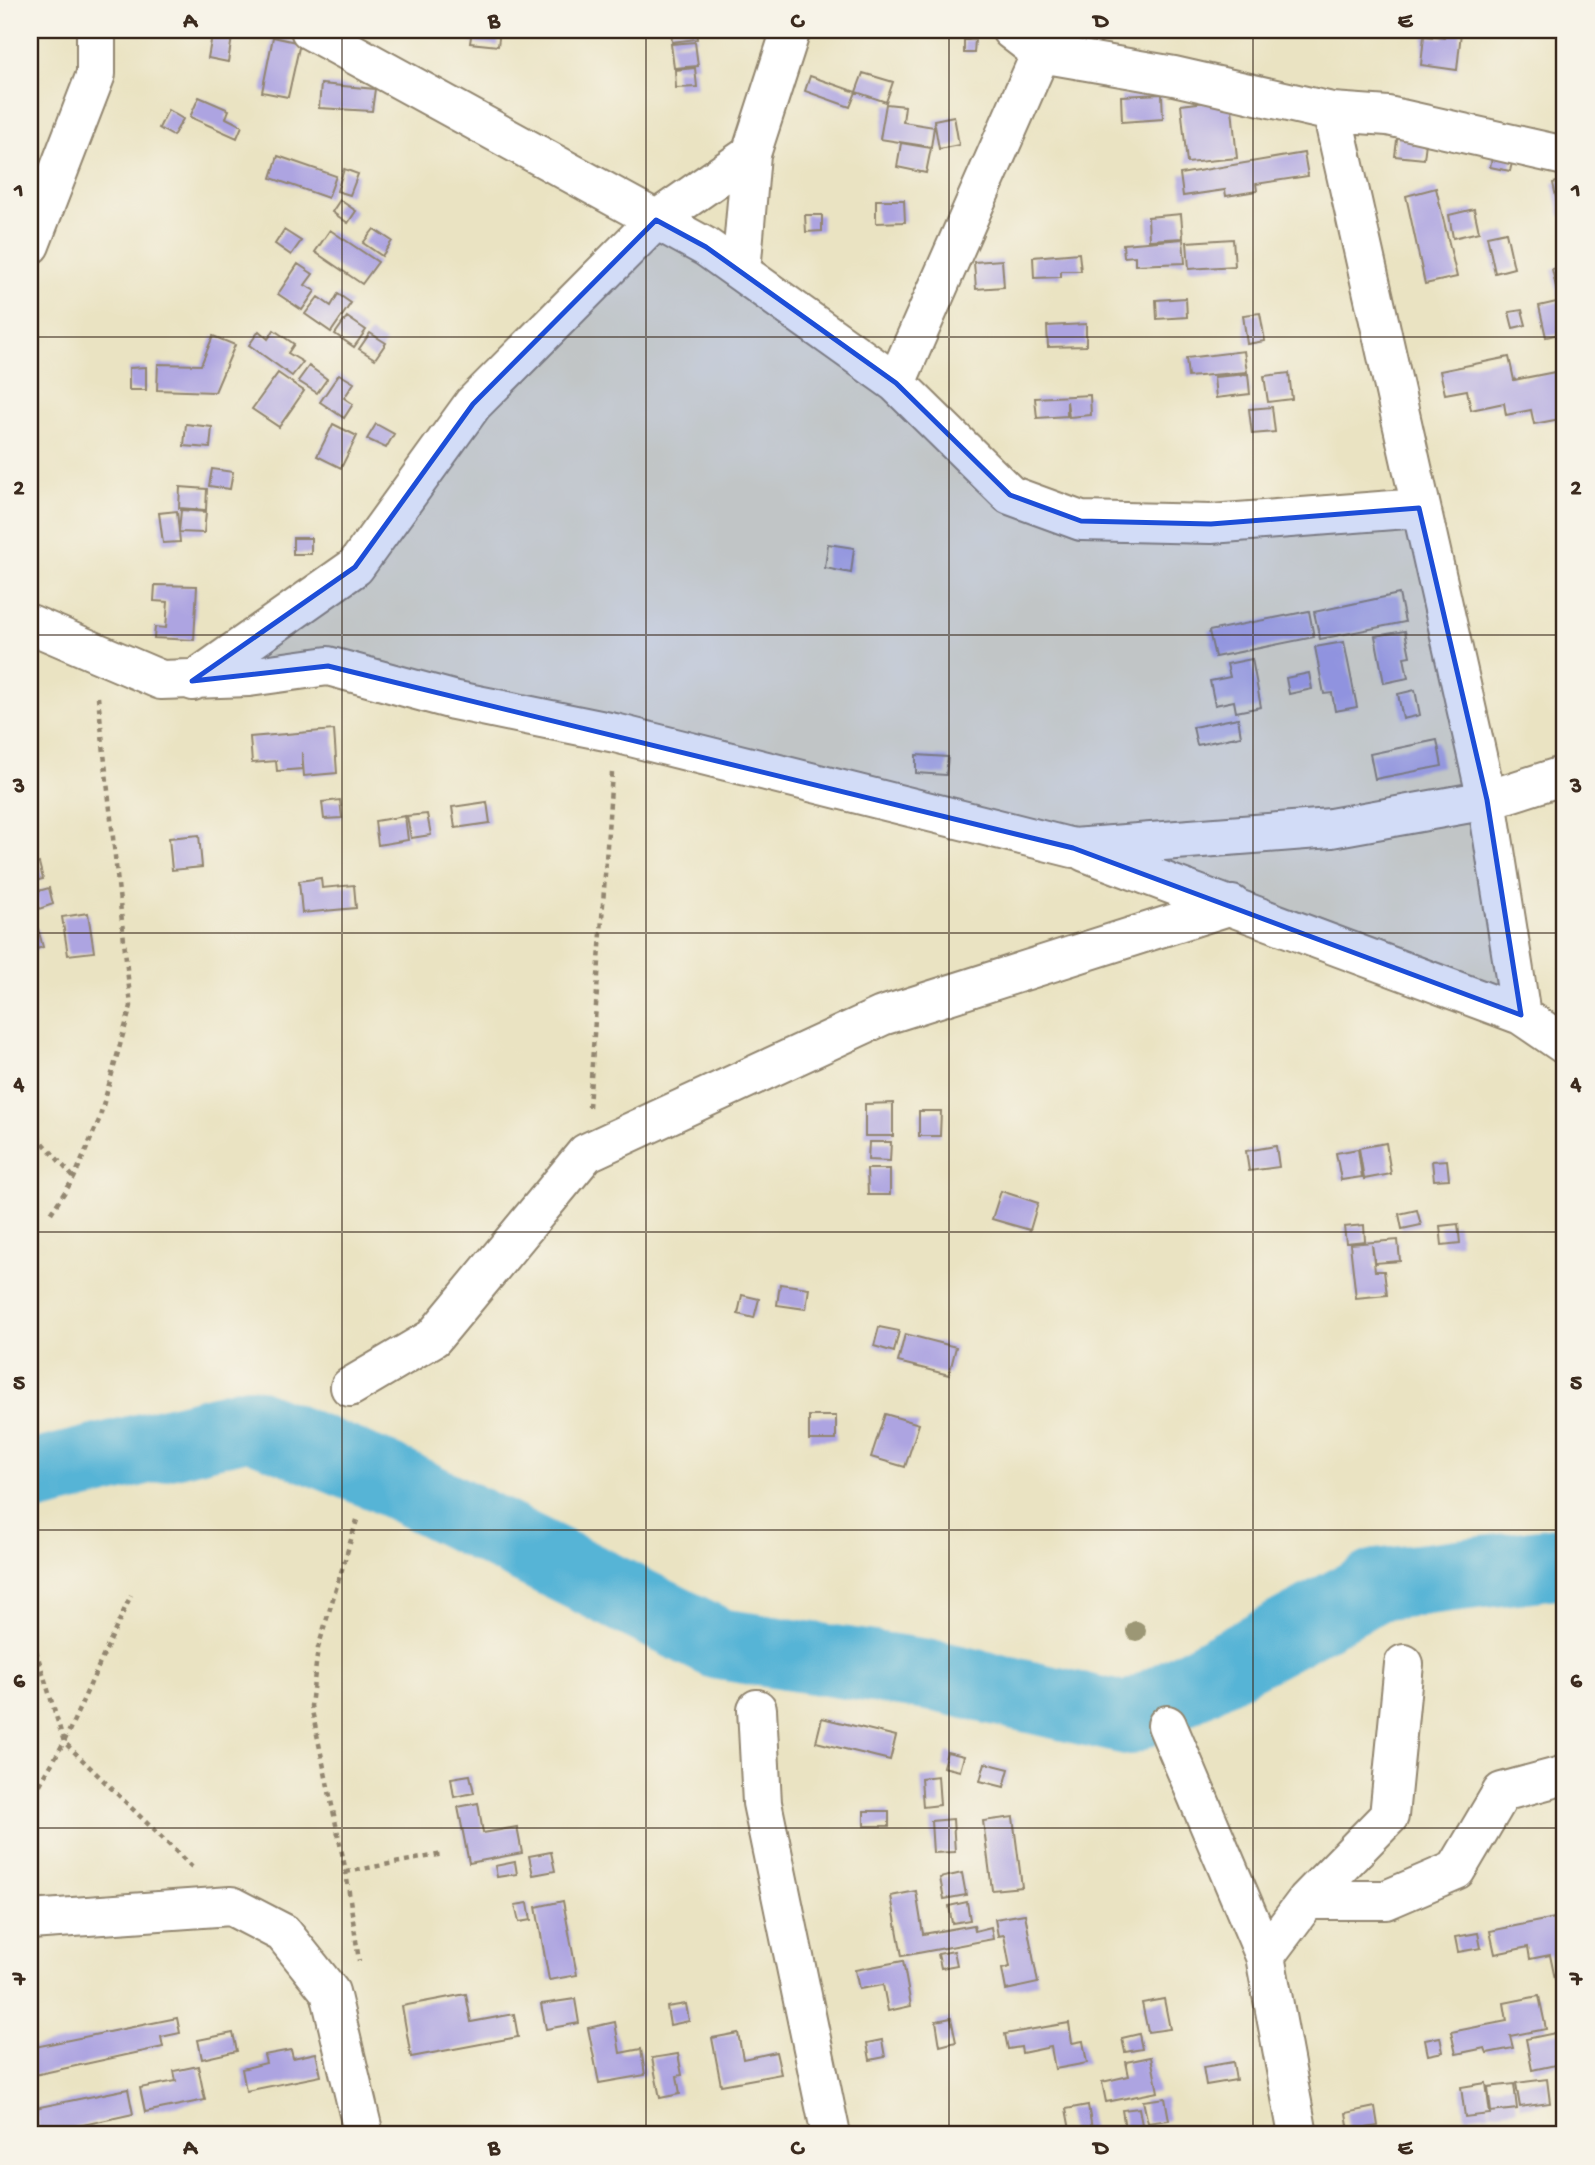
<svg xmlns="http://www.w3.org/2000/svg" width="1595" height="2165" font-family="'Gochi Hand',sans-serif">
  <style>
    .lines { fill: none; stroke-linecap: round; stroke-linejoin: round }
    .river { stroke: #57b4d6; stroke-width: 72 }
    .building { fill: #ada4e1 }
    .minor-casing { stroke: #928670; stroke-width: 42 }
    .path { stroke: #928670; stroke-width: 4.5; stroke-dasharray: 5 5; stroke-linecap: butt }
    .minor { stroke: #fff; stroke-width: 38 }
    .tree { fill: #9c9774 }
    .marked { fill: #1d4ed8; fill-opacity: 0.2; stroke: #1d4ed8; stroke-width: 5; stroke-linejoin: round }
    .grid { fill: none; stroke: #3b2a1e; stroke-width: 2; stroke-opacity: 0.55 }
    .neatline { fill: none; stroke: #3b2a1e; stroke-width: 2.5 }
    .grid-label { font-size: 23px; text-anchor: middle; font-weight: bold; fill: #3b2a1e }
  </style>
  <rect width="100%" height="100%" fill="#f7f3e8"/>
  <filter id="ink" filterUnits="userSpaceOnUse"><feTurbulence type="fractalNoise" baseFrequency=".0143" numOctaves="2"/><feDisplacementMap in="SourceGraphic" scale="14" xChannelSelector="R" yChannelSelector="G"/><feConvolveMatrix kernelMatrix="1 2 1 2 8 2 1 2 1" color-interpolation-filters="sRGB"/></filter>
  <filter id="wash" filterUnits="userSpaceOnUse"><feTurbulence type="fractalNoise" baseFrequency=".00686" numOctaves="4" result="noise"/><feDisplacementMap in="SourceGraphic" scale="28" xChannelSelector="R" yChannelSelector="G"/><feGaussianBlur stdDeviation="1.57" result="paint"/><feColorMatrix in="noise" values="0 0 0 0 0 0 0 0 0 0 0 0 0 0 0 0 0 1.4 0 .05"/><feComposite in="paint" operator="in"/></filter>
  <g filter="url(#wash)">
    <rect width="100%" height="100%" fill="#eae3c2"/>
    <g class="lines">
      <path class="river" d="M30,1477l219,-54 132,53 338,168 222,33 187,42 249,-134 188,-23"/>
    </g>
    <g id="blocks">
      <path class="building" d="M213,30l20,1 -5,31 -20,-4z
        M472,30h28l-2,16 -28,-3z
        M671,30h25l1,9 -25,3z
        M1445,30l16,2 -4,38 -36,-5 3,-29 20,2z
        M273,37l27,6 -12,54 -26,-5z
        M964,40h11l-1,13h-10z
        M695,42l3,24 -24,2 -3,-24z
        M695,68l2,19 -21,1 -1,-18z
        M863,73l30,9 -7,20 -30,-10z
        M810,76l46,16 -6,15 -45,-16z
        M321,84l54,5 -3,22 -53,-3z
        M1162,94l1,25 -41,3 -1,-26z
        M199,97l30,13 -3,8 16,8 -5,12 -47,-21z
        M1231,99l6,59 -50,5 -6,-58z
        M886,104l19,2 -2,16 31,5 -3,20 -51,-8z
        M168,110l15,9 -10,17 -14,-8z
        M954,116l5,29 -20,4 -5,-29z
        M1398,132l29,2 -3,25 -29,-3z
        M901,143l30,5 -5,25 -29,-6z
        M1494,150l20,5 -4,16 -20,-4z
        M1304,153l4,23 -52,8 1,7 -31,5 -1,-6 -42,6 -3,-22z
        M278,156l58,20 -8,22 -57,-20z
        M344,169l14,5 -8,21 -13,-4z
        M1565,180v35l-5,1 -7,-33z
        M1436,188l21,89 -32,7 -19,-88z
        M340,200l16,11 -8,12 -16,-11z
        M876,200h28l1,22 -29,1z
        M1474,209l5,23 -26,6 -4,-23z
        M1181,214l2,24 -34,2 -1,-23z
        M805,215h17v16l-16,1z
        M374,229l18,12 -10,15 -19,-13z
        M284,230l17,11 -10,14 -16,-11z
        M330,230l48,32 -16,22 -47,-32z
        M1506,232l8,36 -19,5 -8,-37z
        M1183,239l2,24 -50,2v-9l-11,1 -1,-13z
        M1233,239l2,27 -46,3 -2,-27z
        M1079,253l2,18h-20v6l-27,1 -1,-21z
        M1002,260l2,27 -28,2 -2,-27z
        M298,264l15,10 -8,11 10,6 -13,19 -24,-16z
        M1565,266v28l-7,2 -6,-27z
        M338,294l13,9 -20,29 -26,-18 13,-17 13,9z
        M1186,298l1,19 -30,2 -1,-19z
        M1565,300v33l-19,4 -7,-31z
        M1522,310l4,15 -13,3 -4,-16z
        M1260,313l5,28 -18,3 -4,-29z
        M347,317l19,13 -12,17 -19,-13z
        M1086,324v22l-38,1 -1,-21z
        M274,330l20,14 -6,9 15,9 -11,14 -43,-31 10,-14 9,8z
        M370,333l16,10 -11,16 -16,-10z
        M213,336l22,9 -20,47 -58,-2 1,-26 43,1z
        M1244,351l3,21 -59,5 -2,-19z
        M1509,357l5,23 51,-10v33l-3,1 3,14 -31,6 -3,-14 -25,5 -2,-12 -33,7 -4,-20 -22,4 -5,-23z
        M309,366l18,13 -10,14 -19,-12z
        M146,367v23h-17v-22z
        M278,373l26,18 -25,36 -27,-18z
        M1289,373l3,26 -24,3 -4,-26z
        M339,374l15,9 -10,15 9,6 -9,14 -24,-16z
        M1248,374l2,20 -34,4 -2,-21z
        M1090,395l1,20 -22,2 -2,-16v15l-30,2 -2,-20z
        M1272,407l3,25 -23,2 -3,-25z
        M186,424l26,3 -2,21 -26,-2z
        M333,424l24,12 -16,32 -24,-12z
        M376,424l18,10 -8,14 -19,-9z
        M212,469l21,3 -3,17 -21,-3z
        M180,487l27,2 -1,21 -27,-2z
        M181,510l25,2 -2,21 -25,-1z
        M177,511l3,31 -17,1 -4,-30z
        M293,538h18v16h-18z
        M828,544l26,4 -3,25 -26,-5z
        M155,585l42,1 -3,54 -40,-2 1,-11 11,1 2,-26 -14,-1z
        M1399,594l6,28 -85,17 -6,-27z
        M1309,611l5,26 -99,20 -6,-26z
        M1405,631l5,25 -6,1 4,21 -24,5 -9,-47z
        M1344,642l13,65 -22,4 -3,-18 -8,1 -9,-47z
        M1252,659l9,48 -25,5 -2,-11 -19,4 -5,-24 20,-4 -3,-13z
        M1309,673l3,16 -23,5 -3,-16z
        M1415,690l5,25 -17,4 -5,-25z
        M1238,718l3,18 -44,9 -4,-18z
        M334,730l3,43 -33,3 -2,-24v17l-25,2 -1,-10 -24,2 -2,-26z
        M1437,740l5,26 -67,13 -5,-25z
        M916,755l32,2 -2,18 -30,-2z
        M340,800l2,18 -18,1 -2,-17z
        M487,802l3,21 -35,5 -3,-21z
        M427,814l4,21 -20,3 -4,-22z
        M405,816l3,24 -30,5 -3,-24z
        M199,835l3,32 -30,3 -3,-32z
        M39,863l4,16 -13,3v-16z
        M321,878l1,10 32,-3 2,23 -54,5 -3,-32z
        M49,888l4,16 -14,5 -4,-17z
        M88,913l6,39 -26,3 -6,-38z
        M38,929l5,18 -13,4v-19z
        M893,1103v33h-28v-32z
        M919,1111h22l-1,25h-21z
        M869,1142h22l-1,19 -22,-1z
        M1386,1143l5,31 -27,5 -5,-31z
        M1276,1146l3,21 -30,4 -3,-20z
        M1358,1149l4,28 -21,3 -5,-27z
        M1447,1160l2,19 -15,1 -2,-19z
        M867,1169h23v26h-22z
        M1001,1191l37,12 -8,27 -38,-11z
        M1417,1210l4,15 -19,4 -3,-15z
        M1458,1224l2,19 -18,2 -2,-19z
        M1364,1225l1,16 -19,2 -2,-16z
        M1398,1240l2,21 -25,2 -3,-18 3,26h9l3,24 -31,3 -6,-54z
        M780,1284l29,4 -3,21 -29,-4z
        M742,1295l17,4 -5,19 -16,-4z
        M879,1327l20,4 -5,21 -20,-6z
        M905,1334l51,13 -7,28 -51,-13z
        M885,1414l34,10 -14,43 -34,-10z
        M809,1416h27v24h-27z
        M822,1718l74,18 -6,24 -74,-18z
        M947,1752l17,4 -4,15 -17,-4z
        M985,1763l24,6 -5,18 -24,-6z
        M470,1775l4,18 -20,4 -3,-19z
        M938,1776l2,29 -17,2 -2,-29z
        M478,1803l5,30 34,-6 5,26 -53,10 -11,-56z
        M864,1811h25v15h-25z
        M1013,1817l9,70 -30,3 -9,-69z
        M953,1819l2,33 -22,1 -2,-32z
        M551,1852l4,19 -22,4 -4,-19z
        M515,1862l2,12 -20,3 -2,-11z
        M962,1873l4,22 -22,4 -4,-21z
        M916,1891l7,43 51,-9 1,6 16,-4 2,12 -91,17 -11,-60z
        M563,1901l14,74 -28,5 -13,-73z
        M967,1902l3,18 -18,3 -3,-17z
        M528,1903l3,17 -12,2 -4,-17z
        M1025,1914l13,69 -32,7 -4,-21 8,-2 -6,-32 -6,1 -3,-17z
        M1565,1916v61l-10,2 -5,-24 -20,4 -2,-12 -33,7 -5,-23z
        M1478,1933l3,15 -23,4 -3,-15z
        M954,1951l3,14 -16,3 -3,-14z
        M903,1961l8,45 -23,5 -5,-26 -24,4 -4,-19z
        M466,1994l5,28 43,-8 4,23 -107,20 -9,-51z
        M1539,1996l7,33 -36,7 3,12 -26,5 -2,-5 -29,6 -5,-22 56,-11 -3,-18z
        M575,1999l4,24 -33,6 -5,-25z
        M1164,1999l6,30 -22,3 -6,-29z
        M686,2004l3,17 -19,4 -3,-18z
        M177,2018l3,15 -19,4 2,10 -133,29v-28z
        M951,2018l5,24 -16,4 -4,-25z
        M615,2022l5,31 21,-4 4,26 -46,8 -11,-55z
        M1069,2023l3,20 11,-2 4,22 -32,6 -4,-22 -29,6 -1,-6 -13,2 -3,-15z
        M1565,2031v32l-33,7 -6,-31z
        M233,2033l4,18 -35,8 -4,-19z
        M738,2033l5,26 33,-7 5,22 -60,11 -9,-47z
        M1139,2034l3,15 -17,3 -3,-14z
        M1440,2037l3,15 -15,3 -3,-15z
        M882,2040l3,17 -15,3 -3,-17z
        M291,2050l2,8 23,-5 5,23 -75,15 -4,-22 24,-6 -2,-8z
        M678,2054l4,21 -5,1 3,18 -20,4 -8,-40z
        M1151,2057l7,35 -52,10 -4,-20 27,-6 -3,-14z
        M1233,2062l3,18 -30,5 -3,-18z
        M198,2066l7,34 -60,12 -5,-24 36,-7 -2,-10z
        M1547,2079l3,24 -30,4 -4,-24z
        M1486,2083l4,31 -25,3 -4,-30z
        M1514,2084l3,25 -26,3 -3,-25z
        M128,2089l5,25 -59,13 1,8h-18l-1,-5 -16,4 -5,-26z
        M1165,2098l4,22 -21,3 -5,-22z
        M1088,2105l5,30h-22l-5,-26z
        M1375,2107l3,19 -29,5 -3,-18z
        M1139,2108l3,17 -17,3 -3,-18z
        M674,2126l2,9h-46v-1z"/>
    </g>
  </g>
  <g filter="url(#ink)">
    <use href="#blocks" fill-opacity="0" stroke="#928670" stroke-width="2"/>
    <g class="lines">
      <defs>
        <path id="minor" d="M310,30l396,217 190,136 114,112 71,26 130,3 208,-16
          M1011,30l30,23 133,23 158,36 56,4 177,40
          M1332,112l155,688 34,215 44,30
          M30,245l66,-171v-44
          M741,272l10,-118 40,-124
          M896,383l145,-330
          M30,624l131,56 88,-3 79,-11 125,34 162,33 458,115 258,-20 156,-28 78,-25
          M193,681l162,-114 118,-163 183,-184 95,-66
          M1085,852l436,163
          M350,1387l83,-49 153,-185 296,-137 350,-111
          M757,1709l5,94 69,332
          M1167,1725l98,231 33,179
          M1307,1900h79l70,-30 46,-78 63,-17
          M30,1920l201,-14 52,27 47,59 34,143
          M1265,1956l42,-56 82,-84 15,-152"/>
      </defs>
      <use href="#minor" class="minor-casing"/>
      <path class="path" d="M589,1107l23,-334
        M30,1128l44,50
        M51,1213l23,-35 25,-58 32,-114 -33,-309
        M357,1520l-39,128 -7,58 35,166 13,89
        M30,1631l34,111 129,126
        M30,1802l34,-60 67,-147
        M346,1872l97,-18"/>
      <use href="#minor" class="minor"/>
    </g>
    <circle class="tree" cx="1136" cy="1631" r="10"/>
  </g>
  <path class="marked" d="M656,220l50,27 190,136 114,112 71,26 130,3 208,-16 68,292 34,215 -448,-167 -745,-182 -136,15 163,-114 118,-163z"/>
  <path class="grid" d="M342,30v2105M646,30v2105M949,30v2105M1253,30v2105M30,337h1535M30,635h1535M30,933h1535M30,1232h1535M30,1530h1535M30,1828h1535"/>
  <rect width="1595" height="2165" fill="none" stroke="#f7f3e8" stroke-width="77"/>
  <rect x="38" y="38" width="1518" height="2088" class="neatline"/>
  <g class="grid-label">
    <text x="190" y="27">A</text>
    <text x="494" y="27">B</text>
    <text x="797" y="27">C</text>
    <text x="1101" y="27">D</text>
    <text x="1405" y="27">E</text>
    <text x="19" y="196">1</text>
    <text x="1576" y="196">1</text>
    <text x="19" y="494">2</text>
    <text x="1576" y="494">2</text>
    <text x="19" y="792">3</text>
    <text x="1576" y="792">3</text>
    <text x="19" y="1090">4</text>
    <text x="1576" y="1090">4</text>
    <text x="19" y="1389">5</text>
    <text x="1576" y="1389">5</text>
    <text x="19" y="1687">6</text>
    <text x="1576" y="1687">6</text>
    <text x="19" y="1985">7</text>
    <text x="1576" y="1985">7</text>
    <text x="190" y="2154">A</text>
    <text x="494" y="2154">B</text>
    <text x="797" y="2154">C</text>
    <text x="1101" y="2154">D</text>
    <text x="1405" y="2154">E</text>
  </g>
</svg>
